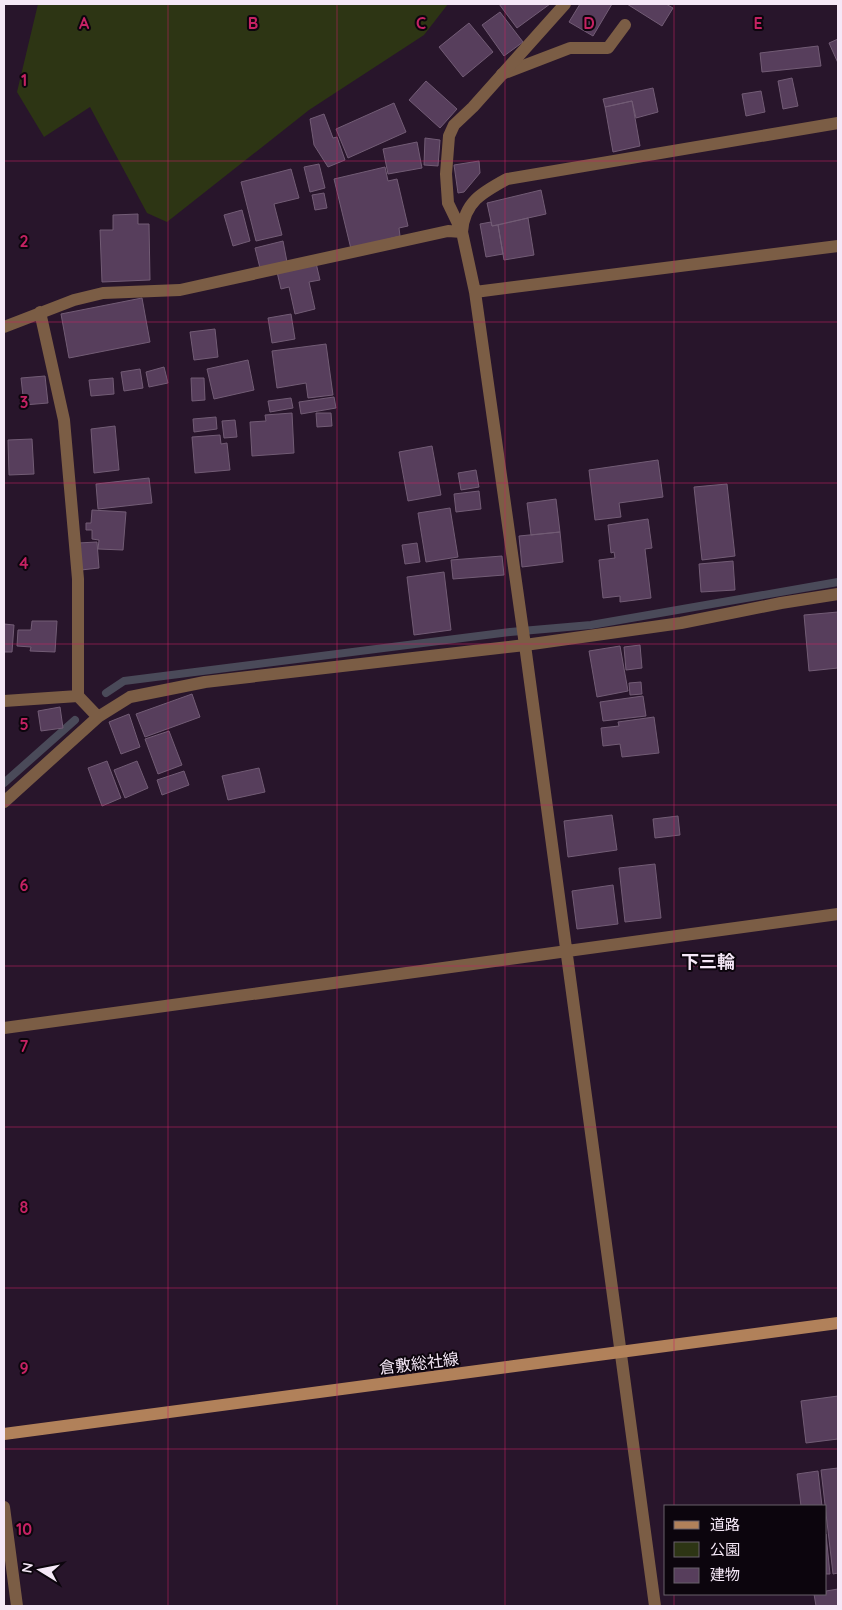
<svg xmlns="http://www.w3.org/2000/svg" width="842" height="1610" font-family="Quicksand,'Noto Sans JP',sans-serif">
  <style>
    .green { fill: #2d3514 }
    .lines { fill: none; stroke-linecap: round; stroke-linejoin: round }
    .stream { stroke: #4a4a59; stroke-width: 8 }
    .building { fill: #573e5c; stroke: #725c75 }
    .service { stroke: #7b5d45; stroke-width: 12 }
    .minor { stroke: #7b5d45; stroke-width: 12 }
    .secondary { stroke: #b1815a; stroke-width: 12 }
    .grid { fill: none; stroke: #c52263; stroke-width: 1; stroke-opacity: 0.55 }
    .labels { text-anchor: middle; stroke-width: 4; stroke-linejoin: round; paint-order: stroke }
    .street-label { font-size: 16px; fill: #f5e8f7; stroke: #0c050d }
    .neighbourhood-label { font-size: 18px; font-weight: bold; fill: #f5e8f7; stroke: #0c050d }
    .grid-label { font-size: 16px; text-anchor: middle; font-weight: bold; fill: #c52263; stroke: #0c050d; stroke-width: 4; stroke-linejoin: round; paint-order: stroke }
  </style>
  <rect width="100%" height="100%" fill="#28152b"/>
  <path class="green" d="M38,4h410l-24,31 -115,75 -142,112 -20,-9 -57,-106 -46,30 -27,-45z"/>
  <g class="lines">
    <path class="stream" d="M106,693l18,-12 386,-49 81,-7 247,-43
      M4,783l71,-63"/>
  </g>
  <path class="building" d="M499,4h51l-33,24z
    M580,4h32l-19,32 -24,-14z
    M627,4h39l7,4 -11,18z
    M500,12l23,30 -19,14 -22,-31z
    M469,23l24,29 -30,25 -24,-30z
    M838,39v24l-9,-20z
    M818,46l3,20 -59,6 -2,-19z
    M792,78l6,28 -15,3 -5,-28z
    M426,81l31,28 -17,19 -31,-28z
    M653,88l5,24 -22,6 -4,-17 -27,6 -2,-8z
    M761,91l4,21 -19,4 -4,-22z
    M632,101l8,45 -27,6 -8,-45z
    M394,103l12,29 -58,26 -12,-29z
    M324,114l9,24 4,-1 8,23 -17,7 -14,-22 -4,-26z
    M425,138l15,2 -2,26 -14,-1z
    M417,142l5,26 -34,6 -5,-25z
    M479,161l1,12 -16,19 -6,1 -4,-28z
    M319,164l6,24 -15,4 -6,-25z
    M385,167l3,14 9,-2 11,47 -9,2 1,8 -49,13 -17,-70z
    M291,169l8,29 -25,6 8,31 -26,6 -15,-59z
    M541,190l5,24 -54,12 -5,-23z
    M324,193l3,15 -12,2 -3,-15z
    M242,210l8,31 -17,5 -9,-31z
    M138,214v10h11l1,56 -48,2 -2,-52h13v-15z
    M528,218l6,37 -30,5 -6,-35z
    M491,222l1,4 6,-1 5,29 -17,3 -6,-33z
    M283,241l4,21 -27,6 -5,-20z
    M316,263l4,17 -11,2 6,27 -20,5 -6,-27 -8,2 -4,-17z
    M142,298l8,44 -81,16 -8,-44z
    M291,314l4,25 -23,4 -4,-25z
    M215,329l3,28 -24,3 -4,-28z
    M326,344l7,51 -25,3 -2,-15 -29,5 -5,-37z
    M248,360l6,30 -40,9 -7,-30z
    M164,367l4,16 -19,4 -3,-15z
    M140,369l3,19 -19,3 -3,-19z
    M45,376l3,27 -24,2 -3,-27z
    M113,378l1,16 -23,2 -2,-16z
    M191,378h13l1,22 -13,1z
    M334,397l2,11 -35,6 -2,-12z
    M291,398l2,10 -23,4 -2,-11z
    M292,413l2,40 -42,3 -2,-34 16,-1 -1,-6z
    M316,413h15l1,13 -15,1z
    M216,417l1,12 -23,3 -1,-13z
    M235,420l2,17 -13,1 -2,-17z
    M115,426l4,44 -25,3 -3,-44z
    M220,435l1,9 6,-1 3,27 -35,3 -3,-36z
    M32,439l2,35 -25,1 -1,-35z
    M432,446l9,49 -33,6 -9,-49z
    M658,460l5,37 -44,6 2,14 -26,3 -6,-50z
    M476,470l3,17 -18,3 -3,-17z
    M149,478l3,25 -54,6 -2,-25z
    M727,484l8,72 -33,4 -8,-73z
    M479,491l2,18 -25,3 -2,-18z
    M556,499l4,33 -29,3 -4,-32z
    M450,508l8,49 -32,5 -8,-49z
    M92,510l34,2 -3,38 -25,-1 1,-9 -7,-1v-9h-6v-7h5z
    M648,519l4,29 -7,1 6,49 -31,4v-6l-17,2 -4,-38 16,-2 -1,-6 -3,1 -3,-28z
    M560,532l3,30 -41,5 -3,-31z
    M97,542l2,26 -18,2 -3,-27z
    M417,543l3,19 -15,2 -3,-19z
    M502,556l2,19 -51,4 -2,-19z
    M733,561l2,29 -34,2 -2,-28z
    M444,572l7,58 -37,5 -7,-58z
    M838,612v56l-29,3 -5,-56z
    M32,621h25l-2,31 -25,-1 1,-4 -14,-1 1,-16h13z
    M4,624l10,1 -2,27h-8z
    M640,645l2,23 -16,2 -2,-23z
    M620,646l8,45 -31,6 -8,-46z
    M641,682l1,12 -12,1 -1,-12z
    M192,694l8,23 -55,20 -9,-23z
    M643,696l3,20 -43,5 -3,-19z
    M60,707l3,21 -22,3 -3,-20z
    M129,714l11,33 -19,7 -12,-32z
    M654,717l5,36 -37,4 -2,-13 -17,2 -2,-18 18,-2 -1,-4z
    M169,731l13,34 -24,9 -13,-35z
    M107,761l14,37 -19,8 -14,-38z
    M137,761l11,27 -23,10 -11,-28z
    M259,768l6,24 -37,8 -6,-24z
    M184,771l5,14 -27,10 -5,-15z
    M612,815l5,35 -49,7 -4,-36z
    M678,816l2,19 -25,3 -2,-19z
    M655,864l6,54 -36,4 -6,-54z
    M613,885l5,39 -41,5 -5,-38z
    M838,1396v43l-32,4 -5,-42z
    M838,1468v105l-5,1 -12,-104z
    M818,1471l4,35h-21l-4,-32z
    M826,1534l4,40h-4z
    M838,1589v17h-22l-2,-12h12v-3z"/>
  <g class="lines">
    <path class="service" d="M502,74l68,-26h38l17,-23"/>
    <path class="minor" d="M565,4l-92,103 -19,18 -5,11 -3,38 2,29 14,29 13,60 50,353 130,961
      M462,232c2,-30 21,-40 45,-53l331,-56
      M475,292l363,-46
      M40,312l24,108 14,159v117l20,21
      M4,327l70,-27 29,-7 77,-3 268,-59 14,1
      M4,701l74,-5
      M4,802l94,-85 32,-20 75,-15 320,-37 156,-22 100,-20 57,-9
      M4,1028l834,-114
      M4,1507l13,99"/>
    <path class="secondary" d="M4,1434l834,-111"/>
  </g>
  <path class="grid" d="M168,4v1602M337,4v1602M505,4v1602M674,4v1502M4,161h834M4,322h834M4,483h834M4,644h834M4,805h834M4,966h834M4,1127h834M4,1288h834M4,1449h834M674,1594v12"/>
  <g class="labels">
    <g class="street-label">
      <text transform="translate(419 1363) rotate(-7)" y="6">倉敷総社線</text>
    </g>
    <g class="neighbourhood-label">
      <text x="708" y="968">下三輪</text>
    </g>
  </g>
  <g class="grid-label">
    <text x="84" y="29">A</text>
    <text x="253" y="29">B</text>
    <text x="421" y="29">C</text>
    <text x="589" y="29">D</text>
    <text x="758" y="29">E</text>
    <text x="24" y="86">1</text>
    <text x="24" y="247">2</text>
    <text x="24" y="408">3</text>
    <text x="24" y="569">4</text>
    <text x="24" y="730">5</text>
    <text x="24" y="891">6</text>
    <text x="24" y="1052">7</text>
    <text x="24" y="1213">8</text>
    <text x="24" y="1374">9</text>
    <text x="24" y="1535">10</text>
  </g>
  <rect width="842" height="1610" fill="none" stroke="#f5e8f7" stroke-width="10"/>
  <rect x="664" y="1505" width="162" height="90" fill="#0c050d" stroke="#69606b"/>
  <rect x="674" y="1521" width="25" height="8" fill="#b1815a" stroke="#69606b"/>
  <text x="710" y="1530" font-size="15" fill="#f5e8f7">道路</text>
  <rect x="674" y="1542" width="25" height="15" fill="#2d3514" stroke="#69606b"/>
  <text x="710" y="1555" font-size="15" fill="#f5e8f7">公園</text>
  <rect x="674" y="1568" width="25" height="15" fill="#573e5c" stroke="#69606b"/>
  <text x="710" y="1580" font-size="15" fill="#f5e8f7">建物</text>
  <g transform="translate(40 1570) rotate(280)" stroke="#0c050d" stroke-width="4" paint-order="stroke">
  <path d="M0-4L9 19L0 12L-9 19Z" fill="#f5e8f7"/>
  <text y="-8" font-size="14" font-weight="bold" text-anchor="middle" fill="#f5e8f7">N</text>
  </g>
</svg>
